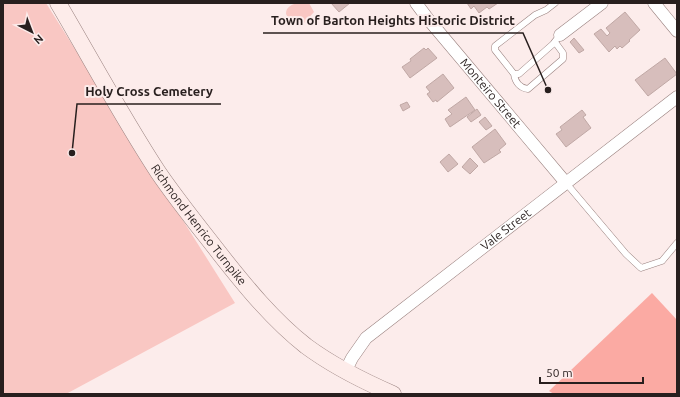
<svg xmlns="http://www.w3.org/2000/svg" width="680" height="397" font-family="Ubuntu,sans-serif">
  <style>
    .green { fill: #f9c7c3 }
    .forest { fill: #fbaaa3 }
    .building { fill: #d7bebc; stroke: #c0a8a5 }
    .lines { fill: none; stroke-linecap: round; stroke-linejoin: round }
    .lane-casing { stroke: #99817f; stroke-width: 7 }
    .street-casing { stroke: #99817f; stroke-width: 13 }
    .secondary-casing { stroke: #99817f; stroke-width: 17 }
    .lane { stroke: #fff; stroke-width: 6 }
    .street { stroke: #fff; stroke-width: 12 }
    .secondary { stroke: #fdecea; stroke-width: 16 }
    .labels { text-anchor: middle; stroke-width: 4; stroke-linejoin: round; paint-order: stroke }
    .street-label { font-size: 12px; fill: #281f1e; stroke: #fceceb }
    .leader { fill: none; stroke: #281f1e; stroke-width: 1.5 }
    .callout-dot { fill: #281f1e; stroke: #fceceb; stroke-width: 1.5 }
    .callout-label { font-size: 13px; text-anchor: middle; font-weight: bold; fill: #281f1e; stroke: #fceceb; stroke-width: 4; stroke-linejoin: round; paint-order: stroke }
  </style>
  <rect width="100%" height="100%" fill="#fceceb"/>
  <path class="green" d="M3,3h43l189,300 -169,91h-63z
    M297,3h12l5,9 -10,11c-9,0 -14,-1 -18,-9 0,-7 5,-9 11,-11z"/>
  <path class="forest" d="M652,293l25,27v74h-123l-5,-3z"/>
  <path class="building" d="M331,3h19l-11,9z
    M467,3h31l-9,6 -2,-2 -8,6 -5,-7 -3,3z
    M625,12l15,18 -11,10 1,1 -8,7 -2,-2 -3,3 -2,-3 -6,6 -15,-18 7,-5 6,7 3,-3 -4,-5z
    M574,38l10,12 -5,3 -9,-11z
    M424,48l2,2 2,-2 9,10 -27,20 -8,-11 9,-6 -1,-2z
    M665,58l12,16 -29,22 -13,-16z
    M443,74l11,14 -17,14 -1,-2 -3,2 -6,-8 3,-2 -4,-5z
    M466,97l9,13 -25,17 -5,-8 7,-5 -4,-4z
    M407,102l3,5 -7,4 -3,-6z
    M477,109l4,6 -10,7 -4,-5z
    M582,110l4,5 -3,2 8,11 -25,19 -10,-13 6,-4 -2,-3z
    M485,117l7,9 -6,4 -7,-8z
    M495,129l11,15 -7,6 2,2 -17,11 -12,-16z
    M449,154l9,10 -10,8 -8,-10z
    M470,158l8,8 -8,8 -8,-7z"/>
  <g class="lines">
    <defs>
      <path id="lane" d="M555,3l-9,7 -11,5 -40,31v4l19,24h5l34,-30 7,-9
        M514,74c1,8 6,14 14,15l35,-30v-6l-8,-11
        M566,183l60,71 15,14 21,-7 15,-18"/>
      <g id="street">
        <path id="s1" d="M416,3l12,16 138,164"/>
        <path d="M654,3l23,28"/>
        <path d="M560,35l42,-32"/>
        <path id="s2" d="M345,372l7,-14 14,-20 311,-241"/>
      </g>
      <g id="secondary">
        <path id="s3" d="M58,3c33,56 64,114 100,169 19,28 41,55 62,82 26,33 53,66 86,92 27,20 57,35 87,48"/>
      </g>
    </defs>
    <use href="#lane" class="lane-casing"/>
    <use href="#street" class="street-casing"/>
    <use href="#secondary" class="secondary-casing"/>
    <use href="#lane" class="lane"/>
    <use href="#street" class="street"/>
    <use href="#secondary" class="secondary"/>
  </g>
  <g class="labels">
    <g class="street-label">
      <text dy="4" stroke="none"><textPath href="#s1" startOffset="117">Monteiro Street</textPath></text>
      <text dy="4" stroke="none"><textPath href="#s3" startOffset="263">Richmond Henrico Turnpike</textPath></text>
      <text dy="4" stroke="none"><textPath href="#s2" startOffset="217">Vale Street</textPath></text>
    </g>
  </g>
  <path class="leader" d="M548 90L523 33H263M72 153L77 104H221"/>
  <g class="callout-dot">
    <circle cx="548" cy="90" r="4"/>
    <circle cx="72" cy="153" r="4"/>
  </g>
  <g class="callout-label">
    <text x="393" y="25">Town of Barton Heights Historic District</text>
    <text x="149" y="96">Holy Cross Cemetery</text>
  </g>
  <rect width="680" height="397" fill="none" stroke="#281f1e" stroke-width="8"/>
  <g transform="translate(32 32) rotate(138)" stroke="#fceceb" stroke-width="3" paint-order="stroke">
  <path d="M0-3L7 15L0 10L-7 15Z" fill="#281f1e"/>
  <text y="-6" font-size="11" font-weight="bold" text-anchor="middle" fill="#281f1e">N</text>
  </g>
  <path d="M540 377v6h103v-6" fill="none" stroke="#281f1e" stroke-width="2"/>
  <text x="546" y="377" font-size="12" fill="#281f1e" stroke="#fceceb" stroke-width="3" paint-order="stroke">50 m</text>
</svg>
